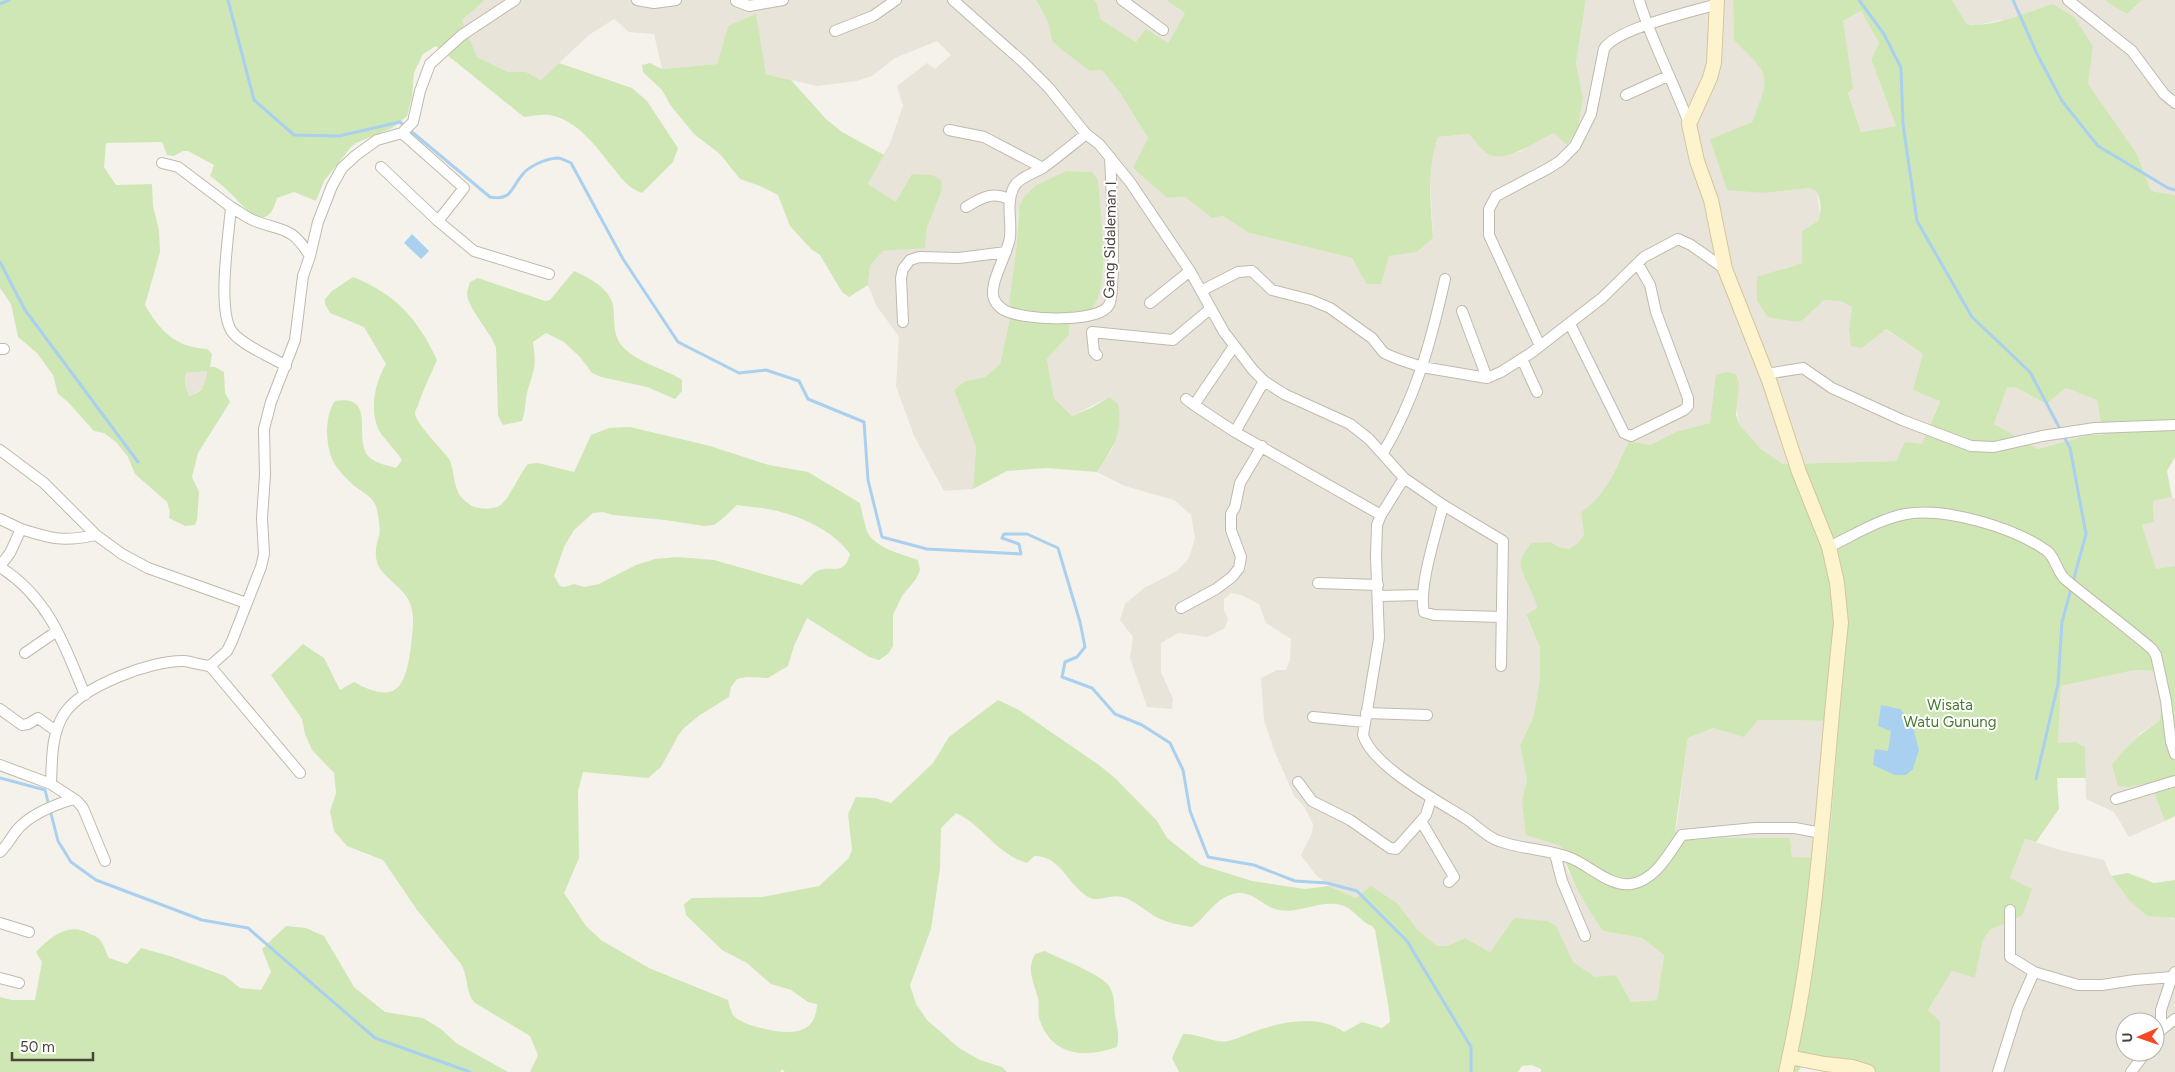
<svg xmlns="http://www.w3.org/2000/svg" width="2175" height="1072" font-family="Figtree,sans-serif">
  <style>
    .residential { fill: #e9e4d9; fill-rule: evenodd }
    .green { fill: #cfe7b5; fill-rule: evenodd }
    .water { fill: #aad0ef }
    .lines { fill: none; stroke-linecap: round; stroke-linejoin: round }
    .stream { stroke: #aad0ef; stroke-width: 3 }
    .street-casing { stroke: #c0baad; stroke-width: 12 }
    .secondary-casing { stroke: #d3c69c; stroke-width: 16 }
    .street { stroke: #fff; stroke-width: 10 }
    .secondary { stroke: #fdf3cd; stroke-width: 14 }
    .labels { text-anchor: middle; stroke-width: 4; stroke-linejoin: round; paint-order: stroke }
    .street-label { font-size: 15px; fill: #494339; stroke: #fff }
    .park-label { font-size: 15px; fill: #487a2d; stroke: #fff }
  </style>
  <rect width="100%" height="100%" fill="#f5f2eb"/>
  <path class="residential" d="M485,0h551l12,22 4,19 7,7 31,23 12,-1 18,23 28,45 -14,30 33,30 18,-1 27,21 11,-2 26,17 103,25 14,26h14l9,-28 28,-4 16,-14 -3,-62 2,-23 6,-16 31,-3 19,20 14,2 20,-5 17,-12 15,-6 13,11 11,-16 5,-30 -7,-35 10,-63h147l1,40 27,26 4,11 1,10 -14,35 -42,17 54,54 45,-5 8,4 3,24 -2,5 -16,10 1,32 -19,5 19,52 21,-20 24,3 4,4v6l-3,16 13,19 23,-19 38,25 17,46 -18,44 -26,17 -113,3 -22,-15 -22,-25 -3,-19 3,-21 -29,39 -32,8 -28,14 -21,-4 -25,52 -14,14 -9,5 3,23 -6,8 -9,6 -10,-2 -8,-5 -29,28 14,28 1,10 -11,8 14,32v29l-5,31 -2,10 -13,27 7,35 -5,20 39,46 6,24 36,61 39,7 22,17 -7,45 -26,2 -15,-27 -21,3 -22,-16 -9,-17 -50,-27 -24,34 -25,-14 -18,8h-10l-20,-17 -19,-25 -42,-6 -25,-10 -16,-14 -14,-19 11,-22 1,-9 -10,-19 -9,-9 -20,-46 -10,-30 -3,-42 16,-8h9l4,-10 1,-21 -25,-16 -7,-19 -18,-9 -10,-2 -7,6v11l4,9 -3,9 -18,9 -29,-4 -17,10v29l12,27 -1,10 -25,-2 -17,-49 3,-21 -13,-17 5,-16 19,-16 33,-17 12,-13 6,-20 -4,-23 -17,-15 -49,-14 -28,-14 16,-24 -4,-51 -37,19 -18,-18 -7,-39 22,-24 1,-22 19,-1 14,-39 -1,-48 -10,-53 -26,-1 -31,16 -17,25 -1,31 -8,59 3,6 -12,56 -15,13 -20,4 -11,9 22,57 -3,42 -29,2 -30,-55 -18,-50 3,-49 -23,-32 -8,-20 2,-19 13,-15 41,-4 3,-19 15,-38 -46,13 -28,-19 22,-41 13,-37 -6,-20 30,-23 8,6 16,-14 -14,-14 -42,17 -23,18 -15,5 -40,5 -51,-12 -38,-48 -11,38 -55,5 -8,-35 -25,-2 -15,-13 -25,16 -48,45 -15,-8h-18l-31,-15 -15,-37z
    M1094,0h72l19,13 -17,30 -32,-1 -37,-23 -2,-16z
    M1952,0h154l2,3 19,11 15,-14h33v195l-24,-4 -14,-37 -50,-70 6,-38 -93,-26 -22,5 -11,-1z
    M1861,11l18,32 -8,16 25,67 -35,6 -13,-39 -5,-72z
    M207,371l-2,14 -11,10 -5,1 -4,-13 1,-10z
    M2007,387l10,1 28,16 21,-16 31,12 6,35h-14l-51,14 -45,-25z
    M2172,497l3,2v67l-19,4 -14,-45 12,-3 -1,-21z
    M2135,670l19,1 5,11 3,22 -3,17 -20,13 -11,53 22,-4 15,38 -36,16 -15,-25 -28,-13 -1,-52 -27,-3 3,-58z
    M1757,720l82,1 -11,138 -36,-2 -2,-19h-68l-30,2 -17,-9 2,-7 11,-86 25,-10 31,8z
    M2025,839l35,11 44,10 7,16 18,24 43,19 3,-1v154h-235v-51l-12,-11 24,-39 23,7 8,-38 7,-10 32,-14 -12,-38zM2125,1022h30v30h-30z"/>
  <path class="green" d="M0,0h485l-23,20 15,37 31,15h18l15,8 18,-17 73,25 15,13 31,47 -5,14 -31,31c-15,-6 -18,-12 -28,-24 -16,-20 -36,-49 -64,-54 -8,-1 -18,1 -26,2l-88,-71 -13,8 -9,19 -2,24 -5,19 -15,12 -36,15 -5,4 -27,34 -8,20 -22,-9 -17,6c-11,41 -34,7 -48,-6 -6,-6 -12,-11 -19,-16l4,-11 -26,-14h-5l-9,5 -7,-1 -5,-13 -56,1 -2,24 12,18 36,-1 1,22 6,24 1,22 -15,53c15,26 30,42 62,44l5,5 -2,13h5l9,5 1,21 5,9 -32,51 -6,24 7,15 -2,28 -2,5 -10,1 -16,-8 1,-6 -3,-10 -32,-28 -7,-17 -12,-15 -12,-9 -10,-2 -27,-30 -9,-7 -5,-19 -16,-22 -19,-16 -7,-33 -11,-16zM207,371c-1,12 -5,23 -18,25l-4,-13 1,-10z
    M1036,0h58l3,3 3,16 36,23 10,-13 22,14 17,-30 -19,-13h420l-10,63 7,35 -5,30 -11,17 -13,-12c-17,7 -47,31 -66,21 -7,-4 -14,-15 -19,-20l-31,3c-12,33 -7,67 -5,101l-16,14 -28,4 -8,28h-15l-14,-26 -103,-25 -26,-17 -11,2 -27,-21 -18,1 -34,-30 15,-30 -28,-45 -18,-23 -12,1 -31,-23 -7,-7 -4,-19z
    M1733,0h219l15,24c23,5 63,-13 86,-20l21,13 19,29 -5,38 49,70 14,37 24,4v262l-8,14 5,26 -19,4 1,21 -12,3 14,44 19,-3v250l-10,5 -15,-38 -22,4 -10,-1 -6,-21c14,-19 28,-31 47,-44 4,-18 3,-33 -5,-50l-19,-1 -74,16 -3,57 17,-1 10,5 1,31h-29l2,31 -23,33 -11,-3 -15,39 22,11 -10,27 -32,14 -7,10 -8,38 -23,-7 -24,39 12,11v51h-97l-40,-8 -5,8h-257v-3l-9,-4 -10,1 -4,6h-339l-7,-14 11,-24c14,-1 34,10 45,7 13,-3 25,-10 37,-13 25,-8 57,-12 79,4l18,-10 20,6 8,-6 -1,-12 -14,-80 -3,-4c-11,-4 -18,-16 -28,-20 -22,-8 -43,8 -65,4 -19,-3 -26,-23 -49,-15 -15,5 -25,23 -38,32 -11,-2 -24,-4 -34,-9 -12,-6 -23,-18 -36,-21 -12,-3 -23,6 -34,0 -20,-12 -28,-42 -54,-41l-7,7c-30,-8 -44,-38 -71,-50l-15,15 -1,40 -9,61 -21,56 6,19 11,16 32,28 21,12 22,7 5,5h-222l-3,-3 -2,3h-250l8,-17 -8,-19 -55,-33c-10,-11 -6,-25 -14,-39l-44,-54 -34,-50 -36,-14 -13,-15 -4,-20 6,-18 -2,-20 -22,-23 -7,-16 -3,-15 -31,-44 32,-31 21,14 16,32 14,-8c42,23 51,7 57,-35 1,-13 4,-28 0,-41 -5,-18 -25,-25 -33,-41 -4,-11 -2,-19 1,-29 2,-7 -1,-23 -3,-30 -4,-11 -18,-16 -25,-23 -6,-6 -16,-16 -19,-24 -7,-17 -7,-44 3,-58 44,-7 16,39 35,57 6,5 19,8 26,10l6,-8c-6,-9 -13,-16 -20,-25 -14,-19 -8,-52 4,-71l-22,-37 -34,-14 -5,-9v-5l7,-8 21,-14c43,17 65,42 84,83 -6,14 -13,28 -18,42 0,3 -4,8 -4,11 0,10 27,36 34,46 7,12 2,33 19,44 6,6 20,7 29,4 11,-4 22,-33 31,-43l10,-1 36,9 17,-37 18,-7 21,-1 80,19 59,19 39,7 52,31c2,9 4,19 7,28 7,17 35,23 51,29l2,10 -4,9 -14,17 -9,19v31l-5,8 -9,6 -10,-3 -62,-39 -13,28 -6,20 -20,12 -21,-1 -10,2 -6,8 -2,10 -29,18 -16,13 -6,8 -17,31 -13,11 -65,-6 -5,19 1,67 -15,35 22,33 15,14 48,28 79,32c1,5 3,11 5,15 6,7 19,11 28,13 24,6 55,10 56,-24l-9,-2 -17,-12 -20,-6 -24,-21 -25,-13 -36,-35 -2,-11 8,-6 70,-1 57,-11 29,-27 4,-9 -4,-36 8,-17 19,1 16,5 42,-40 16,-26 49,-37 21,10 80,55 16,13 42,43 10,17 34,27 51,16 53,8 23,-3 28,12 15,-12 27,18 19,25 20,17h10l18,-8 25,14 24,-34 33,3 9,5 17,36 22,15 21,-2 15,27 26,-2 7,-45 -22,-17 -39,-7c-19,-28 -34,-53 -42,-85l-35,-11 -4,-35 5,-20 -7,-35 13,-27 2,-10 5,-31v-29l-14,-33 11,-7c-2,-15 -19,-37 -16,-48 2,-6 7,-12 10,-17l20,-1 8,5 10,2 9,-6 6,-8 -3,-23c26,-16 35,-45 48,-71l21,4 28,-14 32,-8 6,-48 10,-3 10,2 3,10 -3,31 3,9 22,25 22,15 113,-3 9,-19 17,2 18,-43 -27,-11 10,-36 -37,-25 -24,19 -11,-2 -2,-17 3,-22 -9,-5 -19,-2 -21,20 -5,2 -30,-5 -11,-16v-24l45,-14v-32l16,-10c4,-9 3,-20 -1,-29l-8,-4 -45,5 -37,-3 -17,-51 42,-17c19,-49 19,-45 -18,-82zM1861,11l18,32 -8,16 25,67 -35,6 -13,-39 5,-5 -10,-67zM2007,387l10,1 29,16 20,-16 31,12 6,35h-14l-51,14 -44,-25zM737,505c12,2 24,2 35,5 27,5 62,21 78,44 -7,24 -17,10 -33,17 -5,3 -11,10 -15,14l-88,-25 -37,-3 -22,2 -19,6 -37,19 -15,3 -10,-3 -9,3 -5,-1 -6,-10 10,-29 10,-17 19,-17 10,-1 10,3 52,5 39,6 10,-1 7,-5zM1758,720l81,1 -11,137 -36,-1 -2,-19h-68l-30,2 -17,-9 13,-93 25,-10 31,9z
    M2106,0h36l-15,14 -19,-11z
    M756,14l10,60 25,6 35,39 16,13 42,23 -16,29 28,18 16,-28 20,1 9,5 1,10 -15,38 -2,20 -42,3 -13,15 -2,19 -19,12 -7,-5 -22,-37 -9,-6 -21,-23 -12,-31 -18,-9 -20,-7 -20,-25 -26,-20 -23,-28 -9,-16 -19,-18 -1,-7 8,-2 12,6 55,-5 11,-38z
    M1066,171l26,1 6,8c2,32 15,109 -9,132l-19,1 -1,22 -22,24 7,39 18,18 21,-9 16,-10 9,7c6,28 -6,45 -21,68l-51,-4 -39,3 -34,18 3,-42 -22,-57 11,-9 20,-4 15,-13 12,-55 -3,-7 8,-59 2,-36 5,-10 11,-11z
    M574,271c14,6 36,18 39,34 2,15 -1,28 9,41 15,17 42,22 60,34v11l-7,8 -28,-12 -46,-10 -9,-4 -12,-16 -16,-15 -18,-9 -13,9c3,23 2,26 -5,47 -3,10 -2,21 -6,32l-19,4 -5,-9 -2,-69c-6,-15 -28,-39 -29,-53 0,-4 2,-9 3,-12l8,-4 67,23 5,-1z
    M2128,873l26,10 21,-3v38l-28,-2 -18,-16 -18,-24z
    M286,926l20,2 18,8 30,51 31,25 38,6 18,11 15,14 52,29h-508v-75l12,3h23l7,-38 -6,-10c14,-15 33,-31 54,-18 3,1 8,3 10,6 4,4 6,13 9,18l18,6 14,-16 29,8 55,20 15,12 21,2 10,-18 -9,-23z
    M1045,951c13,7 58,24 64,35 6,9 5,20 6,30 2,11 5,19 2,31 -30,11 -64,10 -77,-26 -3,-7 0,-16 -2,-23 -4,-16 -12,-28 -3,-44z"/>
  <path class="water" d="M412,234l17,17 -8,8 -17,-16z
    M1881,705l19,4 12,14 7,27 -6,19 -7,6h-11l-22,-10 2,-16 13,2 3,-20 -13,-5z"/>
  <g class="lines">
    <path class="stream" d="M228,0l26,100 40,35 45,1 61,-14 90,75c22,4 21,-9 32,-22 7,-9 23,-16 35,-17 4,0 10,3 14,5l52,96 55,83 61,31 27,-3 33,11 9,18 56,23 4,58 14,57 45,12 94,5 -2,-10 -17,-6 2,-4h23l31,14 22,74 5,25 -8,10 -12,5 -3,15 30,11 23,26 27,11 28,18 13,27 7,41 18,46 46,8 41,16 32,2 30,8 50,50 64,106v25
      M1859,0l25,34 17,34 2,56 14,97 55,96 58,55 40,76 16,86 -24,88 -4,62 -22,95
      M2013,0l25,56 24,45 36,45 70,42 7,2
      M0,4l9,-4
      M0,262l25,48 113,152
      M0,778l45,12 13,51 13,21 25,18 106,40 46,8 127,110 95,34"/>
    <defs>
      <path id="street" d="M637,0l17,3 22,-3
        M953,0l70,62 26,26 37,46 13,10 31,38 60,89 34,61 29,38 11,11 20,13 66,30 19,15 35,39 -23,37 -4,10 -1,31 3,82 -16,97c10,32 77,67 105,85 10,7 19,17 31,21 24,9 51,8 74,18 18,8 38,28 58,25 25,-4 38,-31 51,-49l73,-7h40l26,5
        M1122,0l41,30
        M1639,0c13,43 35,82 50,124
        M2068,0l64,51 32,43 11,9
        M736,1l13,5 34,-6
        M835,31l38,-15 23,-16
        M1626,95l42,-19
        M949,130l35,7 59,31
        M402,133l62,55 -26,33
        M1086,134c-14,11 -28,23 -42,33 -9,6 -22,9 -29,18 -10,17 -3,34 -5,52 -2,17 -22,47 -16,62 2,4 6,9 10,11 17,10 94,14 105,-5 8,-13 2,-127 1,-148
        M162,163l16,4 53,40c-2,27 -15,106 2,126 11,13 38,24 53,33
        M381,167l57,54 36,30 75,23
        M231,207c7,4 16,11 24,14 30,11 36,5 55,35
        M966,207c16,-9 25,-16 43,-8
        M1201,291l37,-19 14,-1 20,19 39,10 19,8 42,30 12,15 14,6 24,8 65,11 14,-6 30,-19 71,-55 42,-41 34,-18 13,6 34,24
        M1150,303l40,-32
        M1462,311l25,67
        M903,322l-2,-44 2,-9 7,-9 9,-3 40,1 47,-6
        M1570,324l54,109 7,3 53,-26 4,-4v-8l-32,-86 -6,-27 -12,-21
        M1234,346l-40,59 41,27
        M1540,346l-51,-111v-26l7,-13 53,-28 11,-7 15,-15 16,-32 13,-65c11,-20 89,-38 114,-45
        M0,349h4
        M1097,355l-3,-3 -2,-20 81,8 37,-31
        M1522,359l15,33
        M1766,374l37,-6 29,20 70,32 69,26 23,1 48,-11 53,-8 80,-3
        M1264,381l-29,51 146,83
        M1186,399l8,6
        M0,450l44,33 52,52 26,19 26,14 98,35
        M1383,453c33,-56 48,-111 62,-174
        M1404,478l39,27 60,36 -2,125
        M1443,505c-6,26 -25,82 -19,107l10,3 68,2
        M0,519l21,10
        M1829,547c25,-12 50,-28 77,-33 40,-7 109,14 141,37 9,7 10,22 19,29 28,23 58,45 86,69l4,6 10,46 5,41 4,12
        M0,566l10,-13 11,-24c31,10 42,13 75,6
        M0,567c49,31 64,77 85,128
        M1318,583l60,2
        M1378,596l45,-1
        M1181,608l35,-19 16,-12 7,-9 2,-11 -10,-27v-16l4,-7 5,-24 22,-37
        M25,653l32,-22
        M210,666l90,107
        M0,709l22,16 6,-1 10,-6 18,13
        M1366,713l61,2
        M1313,717l52,5
        M0,765l51,19
        M1298,782l14,19 38,19 40,28 6,1 25,-28
        M1431,799l-5,16 -5,6 33,56 -5,5
        M2116,799l59,-18
        M0,852c8,-7 11,-15 17,-22 13,-16 37,-25 56,-31
        M1555,854l7,27 23,55
        M105,861l-22,-53 -6,-7 -26,-17c1,-23 0,-50 13,-70 18,-28 88,-54 120,-53 8,1 17,4 26,5l17,-15 5,-10 29,-74 3,-13 -2,-36 3,-43 -1,-46 7,-27 24,-62 8,-64 7,-20 8,-34 14,-36 10,-18 13,-12 22,-16 25,-7 11,-11 7,-31 10,-27 32,-29 53,-35
        M0,923l29,9
        M2034,972l44,13h24l33,-5 37,-3 3,-5
        M0,978l19,5
        M2161,1030v-20l11,-33
        M2155,1039l6,-9 14,-11
        M1998,1072l20,-64 16,-36 -24,-15v-47
        M2131,1072l15,-20"/>
      <path id="secondary" d="M1717,0l-3,63 -4,15 -21,46 8,37 14,39 14,69 45,114 29,89 30,75 8,36 4,40c-17,150 -21,302 -55,449
        M1789,1057l36,7 27,3 16,5"/>
    </defs>
    <use href="#street" class="street-casing"/>
    <use href="#secondary" class="secondary-casing"/>
    <use href="#street" class="street"/>
    <use href="#secondary" class="secondary"/>
  </g>
  <g class="labels">
    <g class="street-label">
      <text transform="translate(1110 240) rotate(-89)" y="5">Gang Sidaleman I</text>
    </g>
    <g class="park-label">
      <text x="1950" y="710">Wisata<tspan x="1950" dy="17">Watu Gunung</tspan></text>
    </g>
  </g>
  <g transform="translate(2140 1037) rotate(268)"><circle r="24" fill="#ffffff" stroke="#b6b4b0"/>
  <path d="M0-4L9 19L0 12L-9 19Z" fill="#f34924"/>
  <text y="-8" font-size="14" font-weight="bold" text-anchor="middle" fill="#494339">U</text>
  </g>
  <path d="M12 1052v8h81v-8" fill="none" stroke="#494339" stroke-width="2.5"/>
  <text x="20" y="1052" font-size="15" fill="#494339" stroke="#ffffff" stroke-width="4" paint-order="stroke">50 m</text>
</svg>
